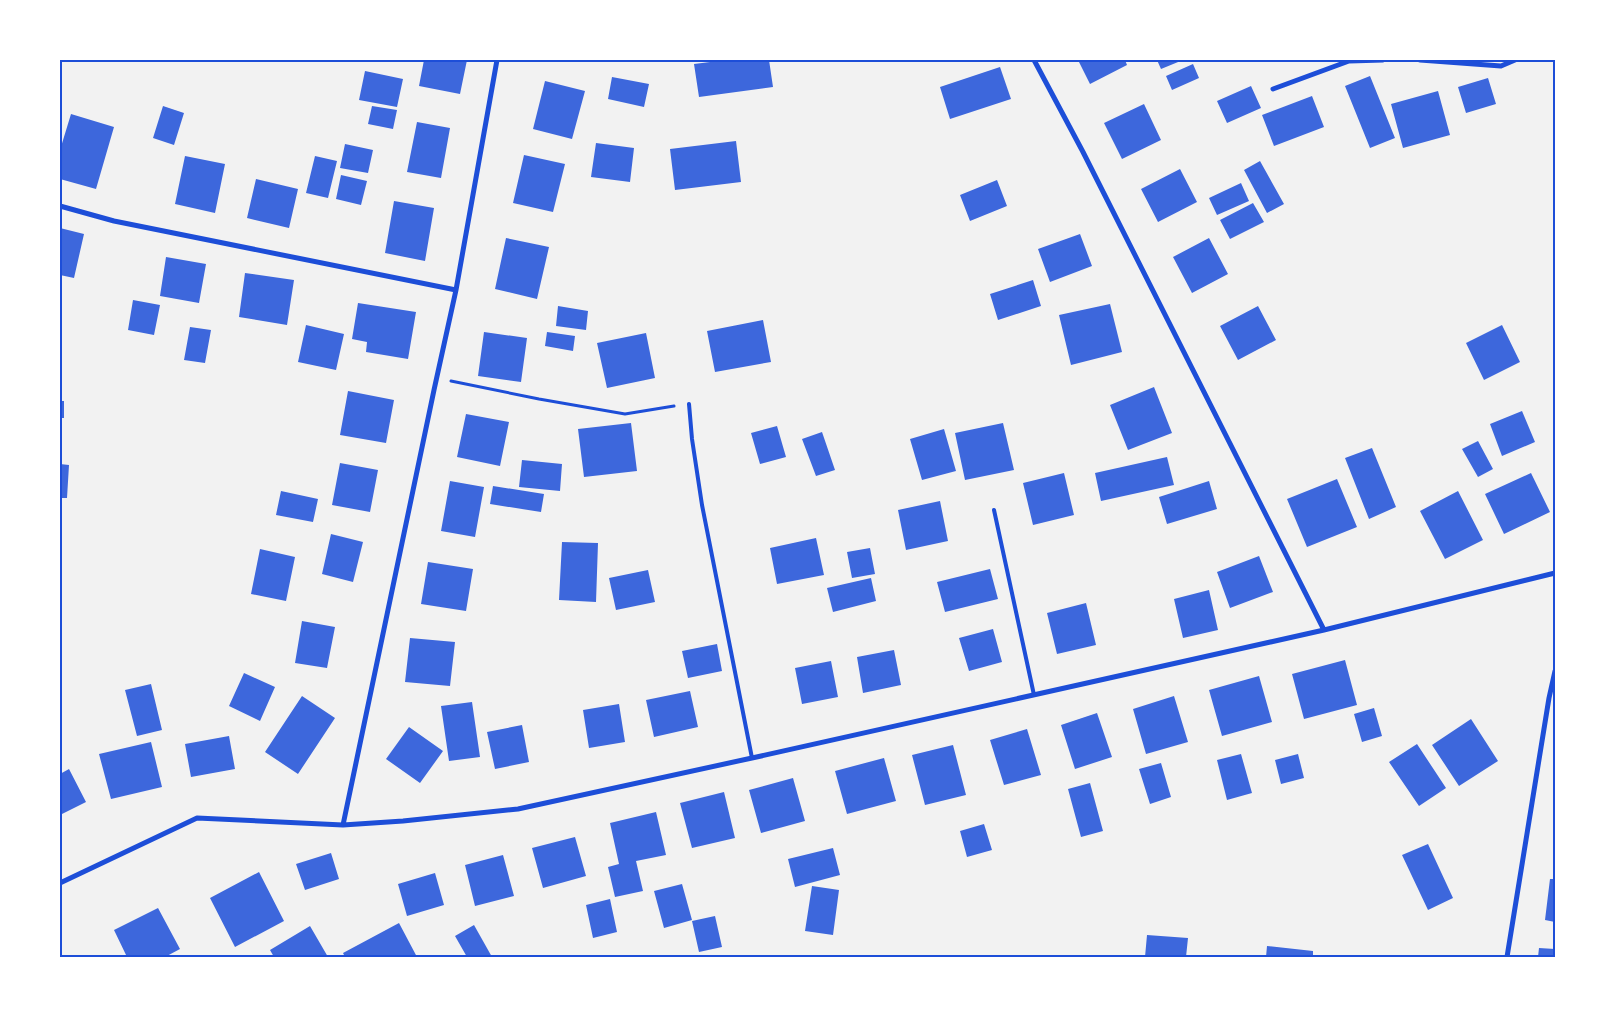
<svg xmlns="http://www.w3.org/2000/svg" width="1615" height="1017" font-family="'PT Sans Narrow',sans-serif">
  <style>
    .building { fill: #3d67dc }
    .lines { fill: none; stroke-linecap: round; stroke-linejoin: round }
    .path { stroke: #1d4ed8; stroke-width: 3 }
    .service { stroke: #1d4ed8; stroke-width: 4 }
    .minor { stroke: #1d4ed8; stroke-width: 5 }
    .neatline { fill: none; stroke: #1d4ed8; stroke-width: 2 }
  </style>
  <rect width="100%" height="100%" fill="#f2f2f2"/>
  <path class="building" d="M424,60h43l-7,34 -41,-8z
    M726,60h43l4,27 -74,10 -5,-33z
    M1078,60h47l2,5 -37,19z
    M1157,60h26l-22,9z
    M1193,64l6,14 -27,12 -6,-14z
    M1000,67l11,32 -61,20 -10,-32z
    M365,71l38,8 -6,28 -38,-7z
    M1370,76l25,62 -25,10 -25,-62z
    M612,77l37,7 -5,23 -36,-8z
    M1488,78l8,26 -30,9 -8,-26z
    M545,81l40,10 -13,48 -39,-10z
    M1251,86l10,22 -34,15 -10,-22z
    M1438,91l12,44 -47,13 -12,-44z
    M1312,96l12,31 -50,19 -12,-31z
    M1144,104l17,36 -39,19 -18,-36z
    M163,106l21,7 -10,32 -21,-7z
    M372,106l25,4 -4,19 -25,-5z
    M71,114l43,13 -18,62 -36,-10v-29z
    M417,122l33,6 -9,50 -34,-6z
    M736,141l5,41 -66,8 -5,-41z
    M596,143l38,5 -4,34 -39,-5z
    M345,144l28,6 -5,23 -28,-5z
    M524,155l41,9 -12,48 -40,-9z
    M185,156l40,8 -10,49 -40,-9z
    M315,156l22,5 -9,37 -22,-5z
    M1260,161l24,43 -17,9 -23,-43z
    M1180,169l17,33 -39,20 -17,-33z
    M341,175l26,6 -6,24 -25,-6z
    M256,179l42,10 -9,39 -42,-10z
    M997,180l10,26 -37,15 -10,-26z
    M1241,183l8,18 -32,14 -8,-17z
    M394,201l40,7 -9,53 -40,-8z
    M1253,203l11,19 -34,17 -10,-19z
    M60,228l24,6 -10,44 -14,-3z
    M1080,234l12,32 -42,16 -12,-33z
    M506,238l43,9 -12,52 -42,-10z
    M1209,238l19,36 -36,19 -19,-36z
    M166,257l40,7 -7,39 -39,-7z
    M245,273l49,7 -7,45 -48,-8z
    M1033,280l8,26 -43,14 -8,-26z
    M133,300l27,5 -6,30 -26,-5z
    M358,303l58,9 -8,47 -42,-7 1,-10 -15,-3z
    M1110,304l12,48 -51,13 -12,-50z
    M558,306l30,5 -2,19 -30,-4z
    M1258,306l18,34 -38,20 -18,-34z
    M763,320l8,42 -56,10 -8,-41z
    M306,325l38,9 -8,36 -38,-8z
    M1502,325l18,37 -36,18 -18,-37z
    M190,327l21,3 -6,33 -21,-3z
    M484,332l43,6 -6,44 -43,-6z
    M547,332l28,4 -2,15 -28,-5z
    M646,333l9,45 -48,10 -10,-45z
    M1154,387l18,46 -44,17 -18,-45z
    M348,391l46,9 -8,43 -46,-8z
    M60,401h4v17h-4z
    M1522,411l13,31 -33,14 -12,-32z
    M466,414l43,8 -9,44 -43,-9z
    M631,423l6,48 -53,6 -6,-48z
    M1003,423l11,47 -49,10 -10,-47z
    M777,426l9,31 -26,7 -9,-31z
    M944,429l12,42 -34,9 -12,-41z
    M822,432l13,38 -19,6 -14,-37z
    M1478,441l15,28 -15,8 -16,-28z
    M1372,448l24,59 -27,12 -24,-61z
    M1167,457l7,28 -73,16 -6,-28z
    M522,460l40,4 -2,27 -41,-4z
    M340,463l38,7 -8,42 -38,-7z
    M60,464l9,1 -2,33h-7z
    M1064,473l10,42 -41,10 -10,-42z
    M1531,473l19,39 -46,22 -19,-40z
    M1337,479l20,48 -50,20 -20,-48z
    M450,481l34,6 -9,50 -34,-6z
    M1209,481l8,28 -50,15 -8,-27z
    M493,486l51,8 -3,18 -51,-8z
    M281,491l37,8 -5,23 -37,-7z
    M1458,491l25,49 -38,19 -25,-48z
    M940,501l8,40 -42,9 -8,-40z
    M331,534l32,8 -10,40 -31,-8z
    M816,538l8,37 -47,9 -7,-36z
    M562,542l36,1 -2,59 -37,-2z
    M870,548l5,26 -23,4 -5,-26z
    M260,549l35,8 -9,44 -35,-7z
    M1259,556l14,36 -43,16 -13,-36z
    M428,562l45,7 -7,42 -45,-7z
    M990,569l8,30 -53,13 -8,-30z
    M648,570l7,32 -39,8 -7,-32z
    M871,578l5,23 -43,11 -6,-24z
    M1209,590l9,40 -35,8 -9,-39z
    M1086,603l10,42 -39,9 -10,-41z
    M302,621l33,6 -8,41 -32,-5z
    M993,629l9,33 -33,9 -10,-33z
    M410,638l45,4 -5,44 -45,-4z
    M717,644l5,27 -34,7 -6,-27z
    M894,650l7,35 -38,8 -6,-36z
    M1345,660l12,45 -53,14 -12,-45z
    M831,661l7,36 -36,7 -7,-36z
    M244,673l31,14 -15,34 -31,-15z
    M1259,676l13,46 -50,14 -13,-46z
    M151,684l11,46 -25,6 -12,-46z
    M690,691l8,36 -44,10 -8,-37z
    M302,696l33,22 -37,56 -33,-22z
    M1174,696l14,46 -42,12 -13,-45z
    M472,702l8,55 -31,4 -8,-55z
    M619,704l6,38 -36,6 -6,-38z
    M1374,708l8,28 -20,6 -8,-28z
    M1097,713l15,44 -37,12 -14,-44z
    M1471,719l27,42 -39,25 -27,-41z
    M522,725l7,37 -34,7 -8,-37z
    M409,727l34,24 -23,32 -34,-24z
    M1027,729l14,46 -37,10 -14,-45z
    M229,736l6,33 -44,8 -6,-33z
    M151,742l11,45 -51,12 -12,-45z
    M1417,744l29,44 -27,18 -30,-44z
    M953,745l13,50 -41,10 -13,-50z
    M1241,754l11,39 -25,7 -10,-40z
    M1298,754l6,24 -23,6 -6,-24z
    M884,758l12,43 -49,13 -12,-43z
    M1161,763l10,34 -21,7 -11,-35z
    M69,769l17,33 -26,13v-41z
    M793,778l12,43 -44,12 -12,-43z
    M1090,783l13,48 -22,6 -13,-48z
    M724,792l11,46 -43,10 -12,-45z
    M656,812l10,43 -30,6 7,30 -28,6 -7,-30 11,-3 -9,-41z
    M984,824l8,26 -25,7 -7,-26z
    M575,837l11,39 -43,12 -11,-40z
    M1428,844l25,54 -25,12 -26,-55z
    M833,848l7,27 -45,12 -7,-28z
    M331,853l8,26 -34,11 -9,-26z
    M503,855l11,41 -39,10 -10,-41z
    M259,872l25,49 -49,26 -25,-49z
    M435,873l9,32 -37,11 -9,-32z
    M1550,879h5v43l-10,-2z
    M682,884l10,36 -28,8 -10,-37z
    M812,886l27,4 -6,45 -28,-4z
    M610,899l7,33 -24,6 -7,-33z
    M158,908l22,41 -15,8h-38l-13,-27z
    M715,916l7,31 -23,5 -7,-31z
    M399,923l18,34h-72l-2,-4z
    M474,925l18,32h-25l-12,-21z
    M310,926l18,31h-54l-4,-7z
    M1147,935l41,3 -2,19h-41z
    M1267,946l46,5v6h-47z
    M1539,948l16,1v8h-17z"/>
  <g class="lines">
    <path class="path" d="M451,381l88,18 86,15 49,-8"/>
    <path class="service" d="M689,404l3,35 10,66 50,253
      M994,510l40,185"/>
    <path class="minor" d="M1034,60l49,92 241,478
      M1420,60l81,6 14,-6
      M1273,89l76,-28 34,-1
      M60,206l54,15 342,69
      M343,825l91,-435 22,-100 41,-230
      M60,883l137,-65 146,7 60,-4 115,-12 234,-51 572,-128 231,-57
      M1507,957l42,-259 6,-27"/>
  </g>
  <rect width="1615" height="1017" fill="none" stroke="#ffffff" stroke-width="122"/>
  <rect x="61" y="61" width="1493" height="895" class="neatline"/>
</svg>
